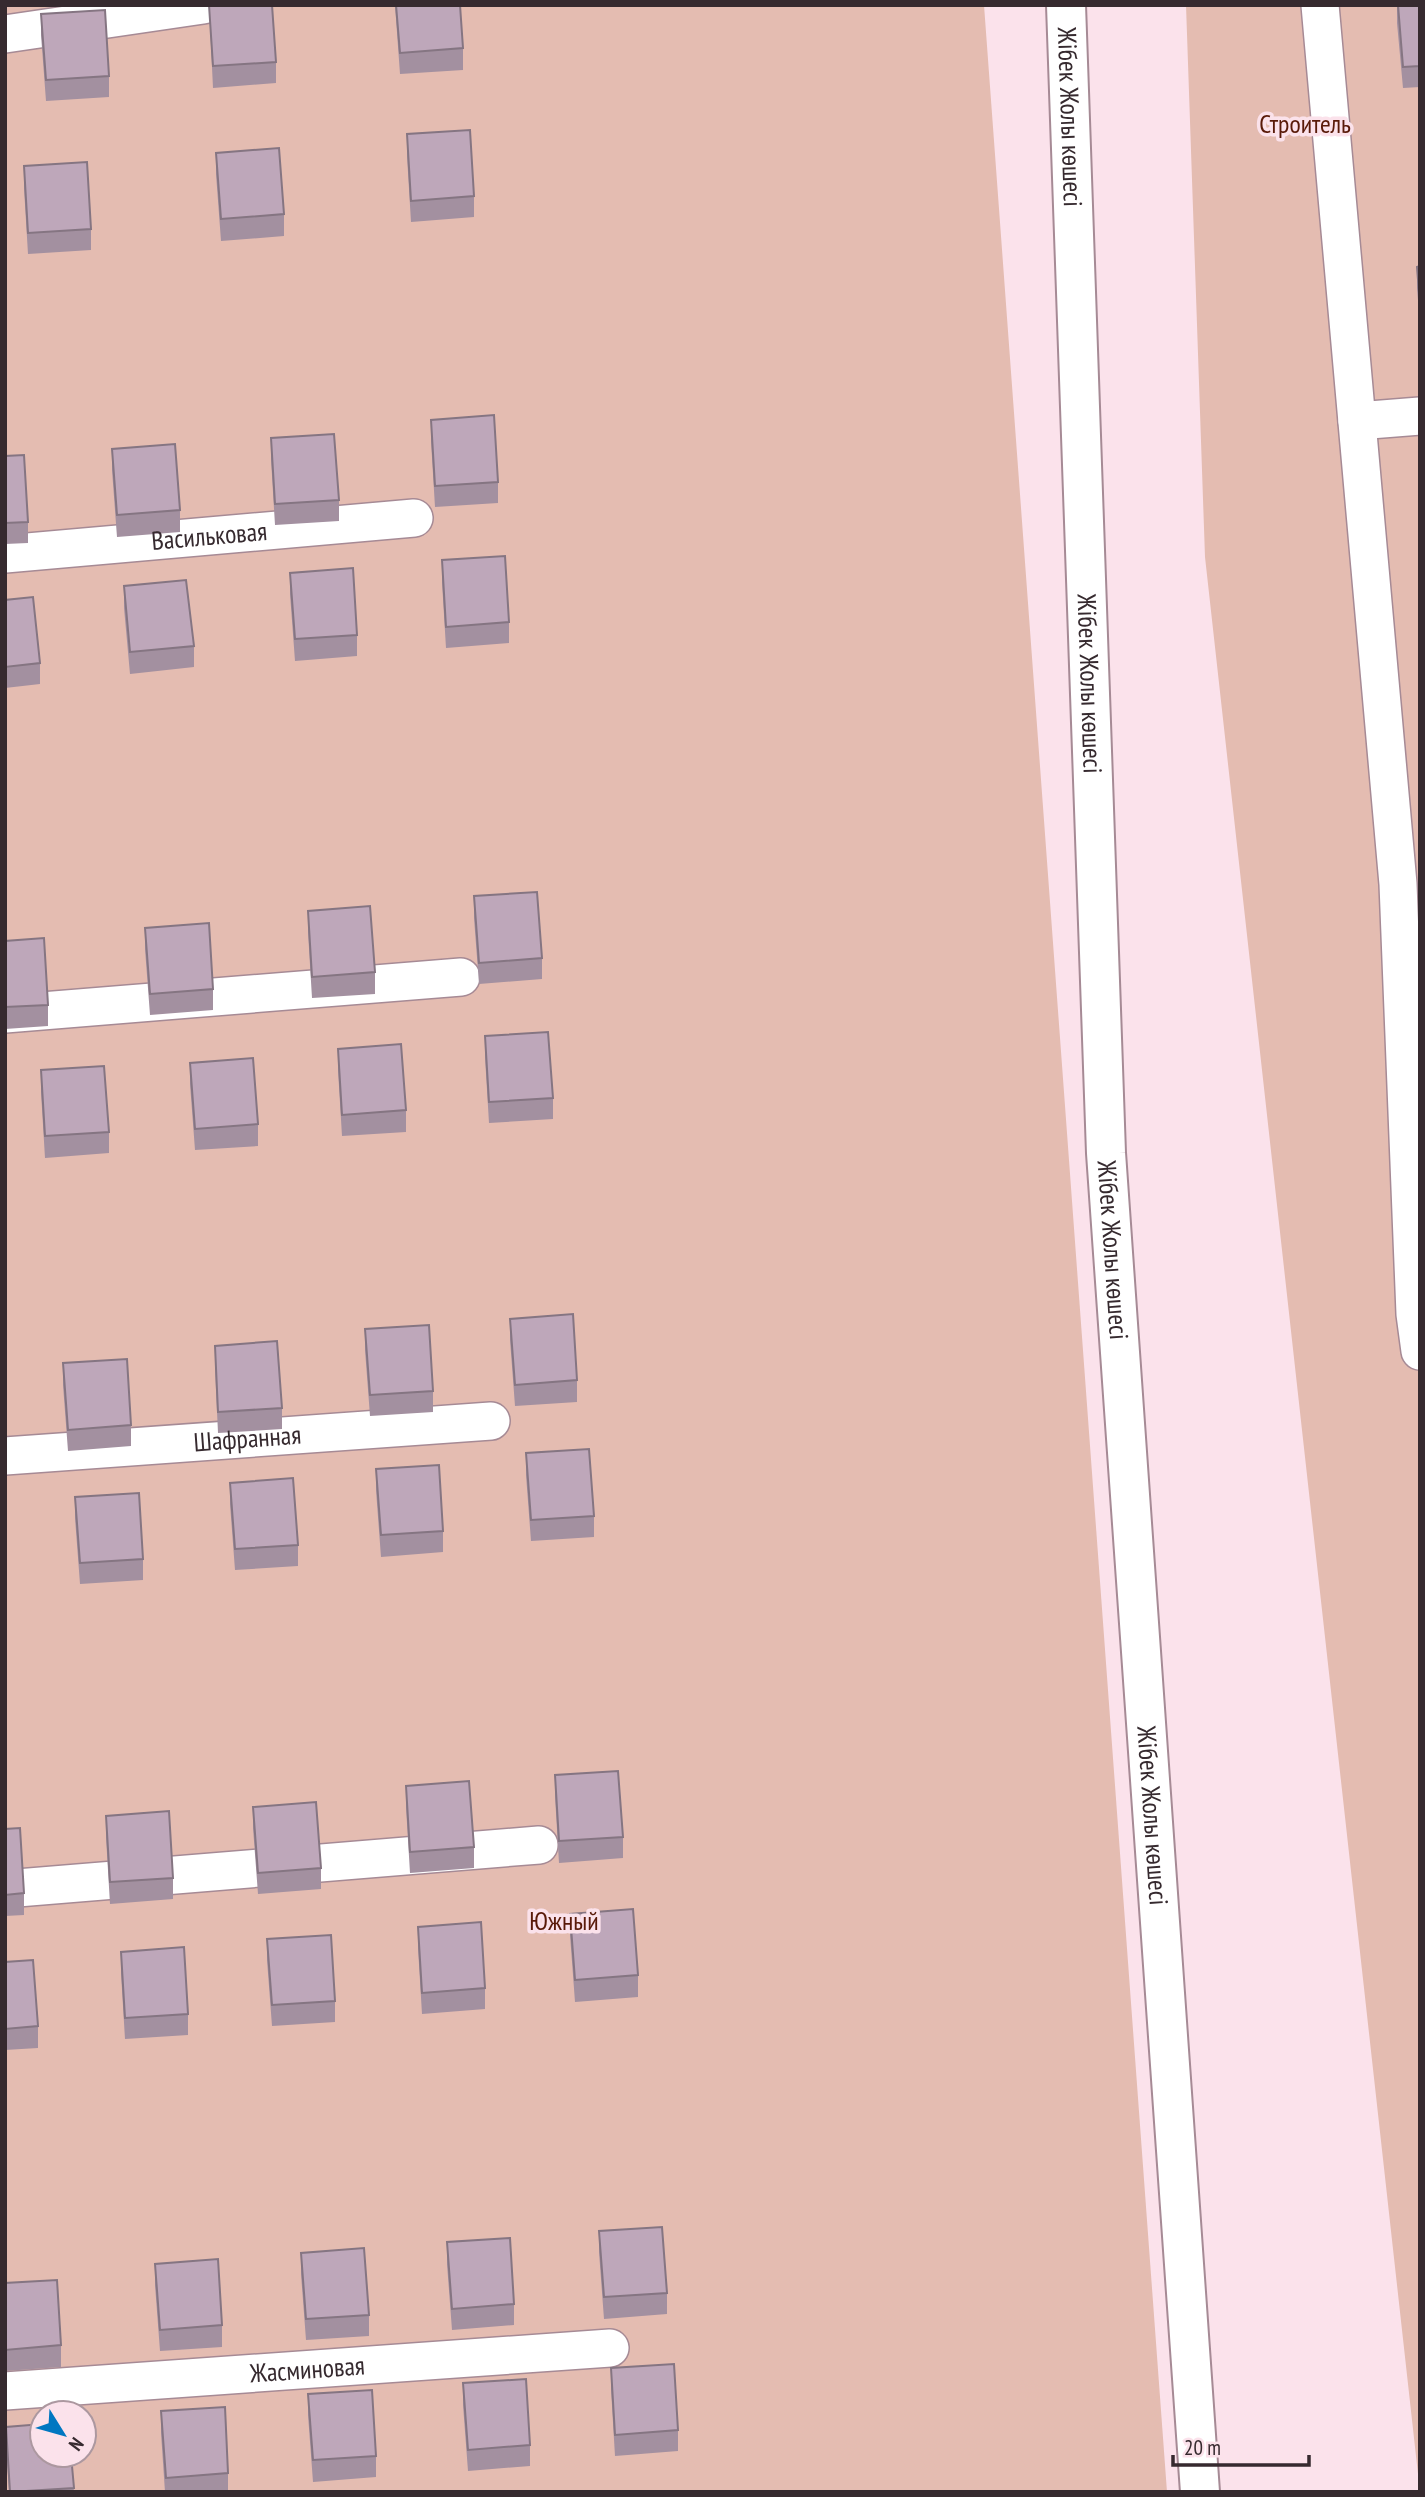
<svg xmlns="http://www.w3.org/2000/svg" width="1425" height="2497" font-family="'PT Sans Narrow',sans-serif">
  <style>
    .green { fill: #e4bcb1; fill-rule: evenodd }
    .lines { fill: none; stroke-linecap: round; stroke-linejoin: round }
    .street-casing { stroke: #a68a95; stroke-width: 40 }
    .highway-casing { stroke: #a68a95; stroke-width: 42 }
    .street { stroke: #fff; stroke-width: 37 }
    .highway { stroke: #fff; stroke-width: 38 }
    .wall { fill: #a390a0 }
    .building { fill: #bea7ba; stroke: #857582; stroke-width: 2 }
    .labels { text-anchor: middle; stroke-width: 7; stroke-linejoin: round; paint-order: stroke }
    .street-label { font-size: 26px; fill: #362a2f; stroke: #fbe2eb }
    .park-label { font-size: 26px; fill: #591a09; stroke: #fbe2eb }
  </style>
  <rect width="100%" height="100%" fill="#fbe2eb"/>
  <path class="green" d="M5,5h979l183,2487h-1162zM42,2413h42v42h-42z
    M1186,5h234v2487l-215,-1935z"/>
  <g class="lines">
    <defs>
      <g id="street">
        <path d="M1320,5l78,879 17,430 5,37"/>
        <path d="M5,34l198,-29"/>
        <path d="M1357,421l63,-5"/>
        <path id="s1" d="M5,554l409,-36"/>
        <path d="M5,1014l456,-37"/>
        <path id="s2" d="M5,1456l486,-35"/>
        <path d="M5,1889l534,-44"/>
        <path id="s3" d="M5,2391l605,-43"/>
      </g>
      <g id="highway">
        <path id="s4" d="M1066,5l40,1148 94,1339"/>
      </g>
    </defs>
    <use href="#street" class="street-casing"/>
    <use href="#highway" class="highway-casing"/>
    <use href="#street" class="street"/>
    <use href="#highway" class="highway"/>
  </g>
  <path class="wall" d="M209,5l67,57v21l-63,5z
    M395,5h65l3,43v22l-63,4z
    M1397,5h23v82l-17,1 -6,-65z
    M41,14l68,62v21l-63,4 -5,-66z
    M407,134l67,62v21l-63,5 -4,-66z
    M216,153l68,61v22l-63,5 -5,-67z
    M24,166l67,63v21l-63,4 -4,-66z
    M1420,266v60l-3,-38v-21z
    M431,420l67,62v21l-63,4 -4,-66z
    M271,438l68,62v21l-64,4 -4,-66z
    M112,449l68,61v22l-63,5 -5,-67z
    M5,456l23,66v21l-23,1z
    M442,560l67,62v21l-63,5 -4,-66z
    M290,573l67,62v21l-62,5 -5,-67z
    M124,586l70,60v21l-64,7 -6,-66z
    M5,600l35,63v21l-35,4z
    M474,896l68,62v21l-63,5 -5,-66z
    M308,911l67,61v22l-63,4 -4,-66z
    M145,928l68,61v21l-63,5 -5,-66z
    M5,941l43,64v21l-43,3z
    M485,1036l68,62v21l-64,4 -4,-66z
    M338,1049l68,61v22l-64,4 -4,-66z
    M190,1063l68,61v22l-63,4 -5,-66z
    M41,1070l68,62v21l-64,5 -4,-66z
    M510,1319l67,61v22l-62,4 -5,-66z
    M365,1329l68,62v21l-63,4 -5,-66z
    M215,1346l67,62v21l-64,4 -3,-65z
    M63,1363l68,62v21l-63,5 -5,-66z
    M526,1453l68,63v21l-63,4 -5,-66z
    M376,1469l67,62v21l-62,5 -5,-67z
    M230,1483l68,62v21l-63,4 -5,-66z
    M75,1497l68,62v21l-63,4 -5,-66z
    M555,1775l68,62v21l-64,5 -4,-67z
    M406,1786l68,61v21l-64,5 -4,-66z
    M253,1807l68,61v21l-63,5 -5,-66z
    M106,1816l67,62v21l-63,5 -4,-67z
    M5,1829l19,64v22l-19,1z
    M570,1914l68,61v22l-63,5 -5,-67z
    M418,1927l67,61v21l-63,5 -4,-66z
    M267,1939l68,62v21l-63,4 -5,-66z
    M121,1952l67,62v21l-63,4 -4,-66z
    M5,1962l33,64v22l-33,2z
    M599,2231l68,62v21l-63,5 -5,-67z
    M447,2242l67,62v21l-62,5 -5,-66z
    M301,2253l68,62v21l-63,4 -5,-66z
    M155,2264l67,61v22l-62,4 -5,-66z
    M5,2283l56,62v22l-56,4z
    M611,2368l67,62v21l-63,5 -4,-67z
    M463,2383l67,62v21l-62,5 -5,-66z
    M308,2394l68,62v21l-63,5 -5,-67z
    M161,2411l67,62v19h-63l-4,-59z
    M6,2427l65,28 3,37h-65l-3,-44z"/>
  <path class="building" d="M209,5h63l4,57 -63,4z
    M396,5h64l3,43 -63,5z
    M1398,5h22v61l-17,1z
    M105,10l4,66 -63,4 -5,-66z
    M470,130l4,66 -63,5 -4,-67z
    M279,148l5,66 -63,5 -5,-66z
    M87,162l4,67 -63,4 -4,-67z
    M1420,266v39l-3,-38z
    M494,415l4,67 -63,4 -4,-66z
    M334,434l5,66 -64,4 -4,-66z
    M175,444l5,66 -63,5 -5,-66z
    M24,455l4,67 -23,1v-67z
    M505,556l4,66 -63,5 -4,-67z
    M353,568l4,67 -62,4 -5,-66z
    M186,580l8,66 -64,6 -6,-66z
    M33,597l7,66 -35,4v-67z
    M537,892l5,66 -63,5 -5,-67z
    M370,906l5,66 -63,5 -4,-66z
    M209,923l4,66 -63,5 -5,-66z
    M44,938l4,67 -43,2v-66z
    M548,1032l5,66 -64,4 -4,-66z
    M401,1044l5,66 -64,5 -4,-66z
    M253,1058l5,66 -63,5 -5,-66z
    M104,1066l5,66 -64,4 -4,-66z
    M573,1314l4,66 -62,5 -5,-66z
    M429,1325l4,66 -63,4 -5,-66z
    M277,1341l5,67 -64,4 -3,-66z
    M127,1359l4,66 -63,5 -5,-67z
    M589,1449l5,67 -63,4 -5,-67z
    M439,1465l4,66 -62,4 -5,-66z
    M293,1478l5,67 -63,4 -5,-66z
    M139,1493l4,66 -63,4 -5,-66z
    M618,1771l5,66 -64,4 -4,-66z
    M469,1781l5,66 -64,5 -4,-66z
    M316,1802l5,66 -63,5 -5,-66z
    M169,1811l4,67 -63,4 -4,-66z
    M20,1828l4,65 -19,2v-66z
    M633,1909l5,66 -63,5 -5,-66z
    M481,1922l4,66 -63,5 -4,-66z
    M331,1935l4,66 -63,4 -5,-66z
    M184,1947l4,67 -63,4 -4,-66z
    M33,1960l5,66 -33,3v-67z
    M662,2227l5,66 -63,4 -5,-66z
    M510,2238l4,66 -62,5 -5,-67z
    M364,2248l5,67 -63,4 -5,-66z
    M218,2259l4,66 -62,5 -5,-66z
    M57,2280l4,65 -56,5v-67z
    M674,2364l4,66 -63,5 -4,-67z
    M526,2379l4,66 -62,5 -5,-67z
    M372,2390l4,66 -63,4 -5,-66z
    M225,2407l3,66 -62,5 -5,-67z
    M42,2424v31h29l3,33 -64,4 -4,-65z"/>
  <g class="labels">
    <g class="street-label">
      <text dy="9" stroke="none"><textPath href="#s4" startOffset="112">Жібек Жолы көшесі</textPath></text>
      <text dy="9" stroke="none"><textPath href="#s1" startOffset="205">Васильковая</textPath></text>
      <text dy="9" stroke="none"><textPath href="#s4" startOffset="679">Жібек Жолы көшесі</textPath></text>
      <text dy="9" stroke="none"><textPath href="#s4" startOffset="1246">Жібек Жолы көшесі</textPath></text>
      <text dy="9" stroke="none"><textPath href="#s2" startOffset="243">Шафранная</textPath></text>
      <text dy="9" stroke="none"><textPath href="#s4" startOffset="1813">Жібек Жолы көшесі</textPath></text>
      <text dy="9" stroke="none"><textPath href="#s3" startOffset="303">Жасминовая</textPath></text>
    </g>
    <g class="park-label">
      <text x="1305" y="133">Строитель</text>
      <text x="564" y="1930">Южный</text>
    </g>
  </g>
  <rect width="1425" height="2497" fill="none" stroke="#362a2f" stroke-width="14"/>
  <g transform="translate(63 2434) rotate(127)"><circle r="33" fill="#fbe2eb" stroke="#ac98a0" stroke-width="2"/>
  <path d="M0-5L12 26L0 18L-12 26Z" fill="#0077c1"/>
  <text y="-10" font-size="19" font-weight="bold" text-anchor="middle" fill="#362a2f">N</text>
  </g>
  <path d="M1173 2455v10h136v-10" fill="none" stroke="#362a2f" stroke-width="3.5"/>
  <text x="1184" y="2455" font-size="21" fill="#362a2f" stroke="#fbe2eb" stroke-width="5" paint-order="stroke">20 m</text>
</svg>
